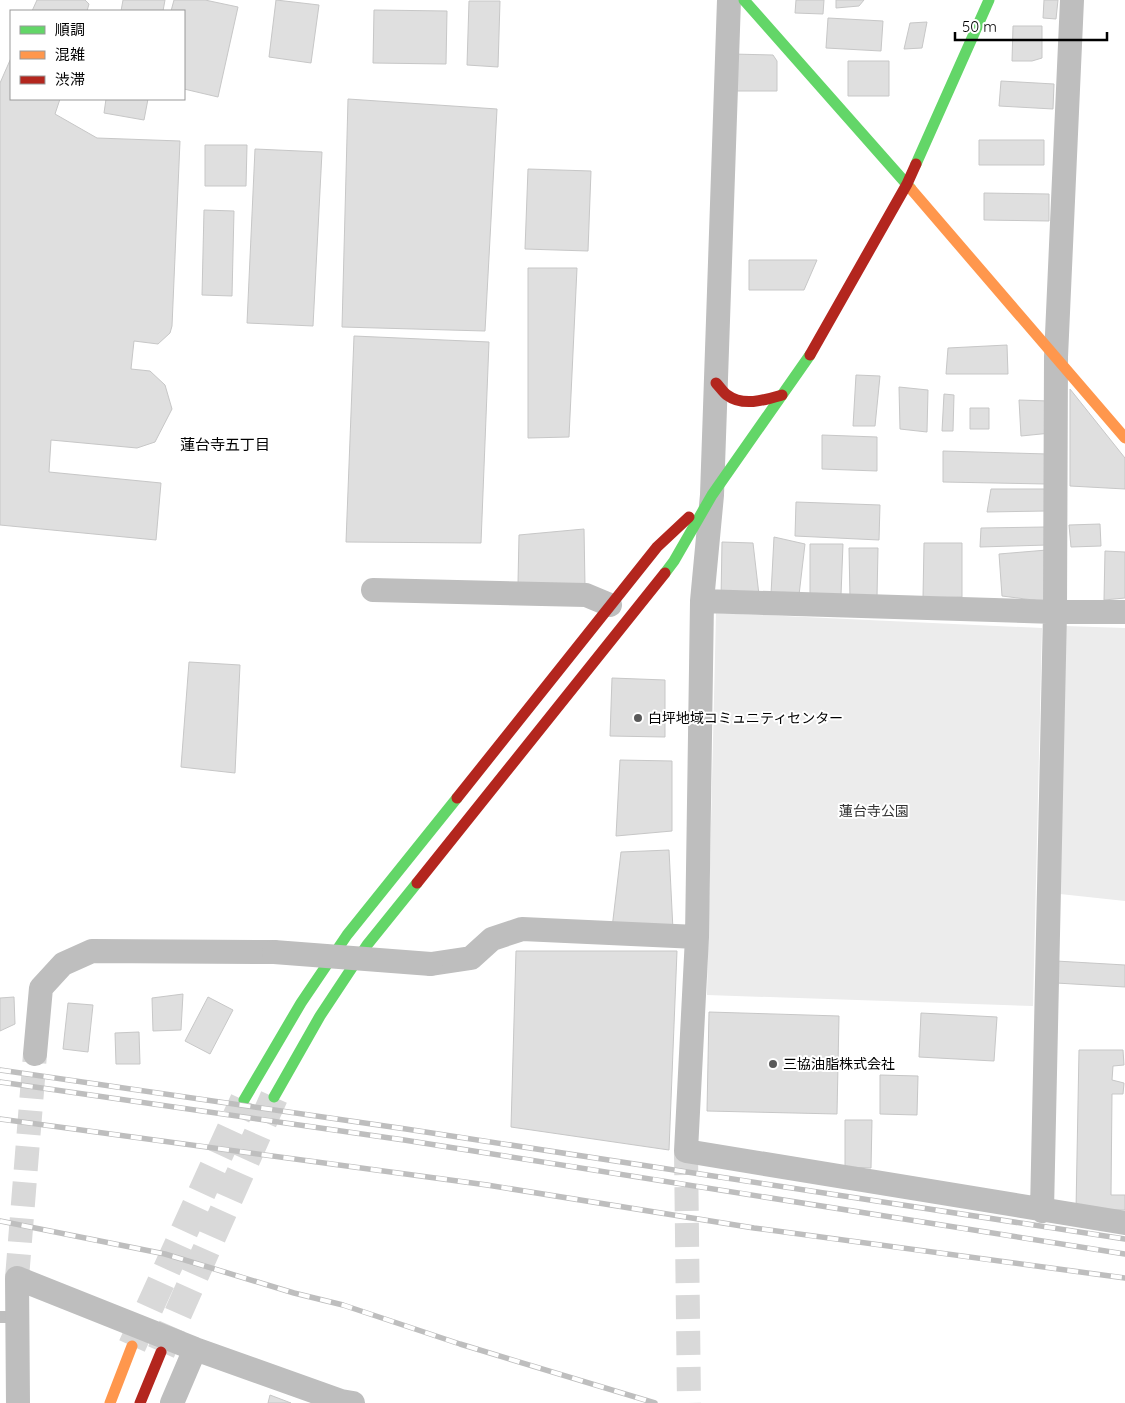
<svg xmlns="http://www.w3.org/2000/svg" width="1125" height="1403" font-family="Quicksand,'Noto Sans JP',sans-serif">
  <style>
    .green { fill: #ececec }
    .building { fill: #dfdfdf; stroke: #c7c7c7 }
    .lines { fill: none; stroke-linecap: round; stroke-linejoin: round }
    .street-tunnel { stroke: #d9d9d9; stroke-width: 24; stroke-dasharray: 24 12; stroke-linecap: butt }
    .secondary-tunnel { stroke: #d9d9d9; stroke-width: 28; stroke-dasharray: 28 14; stroke-linecap: butt }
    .lane { stroke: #bebebe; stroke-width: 12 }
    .street { stroke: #bebebe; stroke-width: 24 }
    .fast { stroke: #63d668; stroke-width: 11 }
    .slow { stroke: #ff974d; stroke-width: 11 }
    .jam { stroke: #b3261e; stroke-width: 11 }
    .rail-casing { stroke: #bebebe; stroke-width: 5.5 }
    .rail { stroke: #fff; stroke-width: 4; stroke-dasharray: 11; stroke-linecap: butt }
    .street-bridge { stroke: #bebebe; stroke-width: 24 }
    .poi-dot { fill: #595959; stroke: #fff; stroke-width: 2 }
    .labels { text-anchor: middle; stroke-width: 4; stroke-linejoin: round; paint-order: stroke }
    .poi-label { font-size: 14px; fill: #000; stroke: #fff; text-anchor: start }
    .park-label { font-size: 14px; fill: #333; stroke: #fff }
    .neighbourhood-label { font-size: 15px; fill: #000; stroke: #fff }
  </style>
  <rect width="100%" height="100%" fill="#fff"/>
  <path class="green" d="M716,613l326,15 -9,378 -326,-11z
    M1065,626l60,2v273l-65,-7z"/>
  <path class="building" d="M37,0h48l4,4 -2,7h-55z
    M123,0h42l-2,11h-42z
    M174,0h31l33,7 -20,90 -34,-8v-78h-13z
    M276,0l43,5 -8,58 -42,-6z
    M796,0h28l-1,14 -28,-1z
    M836,0h28l-5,6 -23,2z
    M1044,0h14l-2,19 -13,-1z
    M469,1h31l-2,66 -31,-2z
    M374,10l73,1 -1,53 -73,-1z
    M828,18l55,3 -2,30 -55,-3z
    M927,22l-5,26 -18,1 6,-26z
    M1013,26h29v32l-10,3h-20z
    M732,54l41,1 4,6v30h-44z
    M11,58v41h49l-5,15 42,24 83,3 -8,185 -2,7 -12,11 -24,-3 -3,28 19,2 15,14 7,24 -17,33 -18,6 -86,-8 -2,32 112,11 -5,57 -156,-15v-442z
    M848,61h41v35h-41z
    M1001,81l53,3 -1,25 -54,-3z
    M106,99h42l-4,21 -40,-7z
    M348,99l149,10 -12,222 -143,-4z
    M979,140h65v25h-65z
    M205,145h42l-1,41h-41z
    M255,149l67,3 -9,174 -66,-3z
    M528,169l63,2 -3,80 -63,-2z
    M984,193l65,1v27l-65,-1z
    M204,210l30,1 -2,85 -30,-1z
    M749,260h68l-13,30h-55z
    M528,268h49l-8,169 -41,1z
    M354,336l135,6 -8,201 -135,-1z
    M1007,345l1,29h-62l2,-26z
    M856,375l24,1 -5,50h-22z
    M899,387l29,3 -1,42 -27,-3z
    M1070,389l55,69v31l-55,-3z
    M944,394l10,1 -1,36h-11z
    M1019,400l29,1 3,32 -30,3z
    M970,408h19v21h-19z
    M822,435l55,2v34l-55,-2z
    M943,451l104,3 -1,30 -103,-2z
    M991,489h57l-2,22 -59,1z
    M796,502l84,3 -1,35 -84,-4z
    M1100,524l1,22 -30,1 -2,-22z
    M1045,527l2,18 -67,2 1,-19z
    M584,529l1,57 -67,-3 1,-48z
    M774,537l31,7 -6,51 -28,-1z
    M722,542l31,1 6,52 -38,4z
    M924,543h38v54l-39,1z
    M810,544h33l-2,51 -31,2z
    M849,548h29l-1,49 -27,1z
    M1047,550l2,52 -47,-6 -3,-42z
    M1105,551l20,1v46l-21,2z
    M189,662l51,3 -5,108 -54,-6z
    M612,678l53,2v57l-55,-1z
    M620,760l52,1v70l-56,5z
    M669,850l4,80 -61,-2 9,-76z
    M516,951h161l-8,199 -158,-23z
    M1056,961l69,4v22l-69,-4z
    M183,994l-2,36 -28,1 -1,-33z
    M14,997l1,27 -15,7v-33z
    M208,997l25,13 -23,44 -25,-13z
    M68,1003l25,2 -5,47 -25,-3z
    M709,1012l130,4 -2,98 -130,-3z
    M921,1013l76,4 -3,44 -75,-4z
    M139,1032l1,32h-24l-1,-31z
    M1079,1050h44l1,15 -11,1 -1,14 12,3 -1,11h-11l-1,101h14v15h-49z
    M880,1075l38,1 -1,39 -37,-1z
    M845,1120h27l-1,48 -26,-1z
    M270,1395l21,8h-23z"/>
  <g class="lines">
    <path class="street-tunnel" d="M686,1151l3,252
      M17,1278l18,-224"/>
    <path class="secondary-tunnel" d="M132,1346l112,-246
      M161,1352l113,-255"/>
    <path class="lane" d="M0,1317h17"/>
    <path class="street" d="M729,0l-17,495 -10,106 -5,336 -11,214 439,72
      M373,590l213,5 24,10
      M702,601l353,11h70
      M431,964l40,-6 21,-19 30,-10 175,8
      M35,1054l6,-66 22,-24 29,-13 182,1
      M1042,1211l13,-599 1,-255 16,-357
      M18,1403l-1,-125 178,71 146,52 12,2
      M172,1403l23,-54"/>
    <path class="fast" d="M744,0l167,189
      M916,164l73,-164
      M665,573l9,-12 38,-66 98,-140
      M274,1097l46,-81 47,-71 50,-62
      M244,1100l57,-97 46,-68 110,-137"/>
    <path class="slow" d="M911,189l214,249
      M110,1403l22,-57"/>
    <path class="jam" d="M810,355l97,-171 9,-20
      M716,383c4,4 7,9 11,12 16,12 38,5 55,0
      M457,798l200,-251 32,-30
      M417,883l248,-310
      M140,1403l21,-51"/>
    <defs>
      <path id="rail" d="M0,1070l406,59 719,110
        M0,1082l404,58 721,114
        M0,1119l487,66 267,43 371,50
        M0,1221l165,33 129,39 49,12 117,39 195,59"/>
    </defs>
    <use href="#rail" class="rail-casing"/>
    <use href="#rail" class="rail"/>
    <path class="street-bridge" d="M274,952l157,12"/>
  </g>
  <g class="poi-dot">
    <circle cx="638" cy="718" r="5"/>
    <circle cx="773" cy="1064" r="5"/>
  </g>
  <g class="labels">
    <g class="poi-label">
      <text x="648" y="723">白坪地域コミュニティセンター</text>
      <text x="783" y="1069">三協油脂株式会社</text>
    </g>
    <g class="park-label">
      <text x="874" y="816">蓮台寺公園</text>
    </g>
    <g class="neighbourhood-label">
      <text x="225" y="450">蓮台寺五丁目</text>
    </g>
  </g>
  <rect x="10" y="10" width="175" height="90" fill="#ffffff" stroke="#999999"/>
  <rect x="20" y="26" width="25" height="8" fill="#63d668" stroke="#999999"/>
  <text x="55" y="35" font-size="15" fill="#000000">順調</text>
  <rect x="20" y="51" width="25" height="8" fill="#ff974d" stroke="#999999"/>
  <text x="55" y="60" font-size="15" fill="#000000">混雑</text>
  <rect x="20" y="76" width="25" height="8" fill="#b3261e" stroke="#999999"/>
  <text x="55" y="85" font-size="15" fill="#000000">渋滞</text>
  <path d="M955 32v8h152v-8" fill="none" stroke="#000000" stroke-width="2.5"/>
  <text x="962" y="32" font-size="15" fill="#000000" stroke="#ffffff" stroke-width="4" paint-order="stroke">50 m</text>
</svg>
